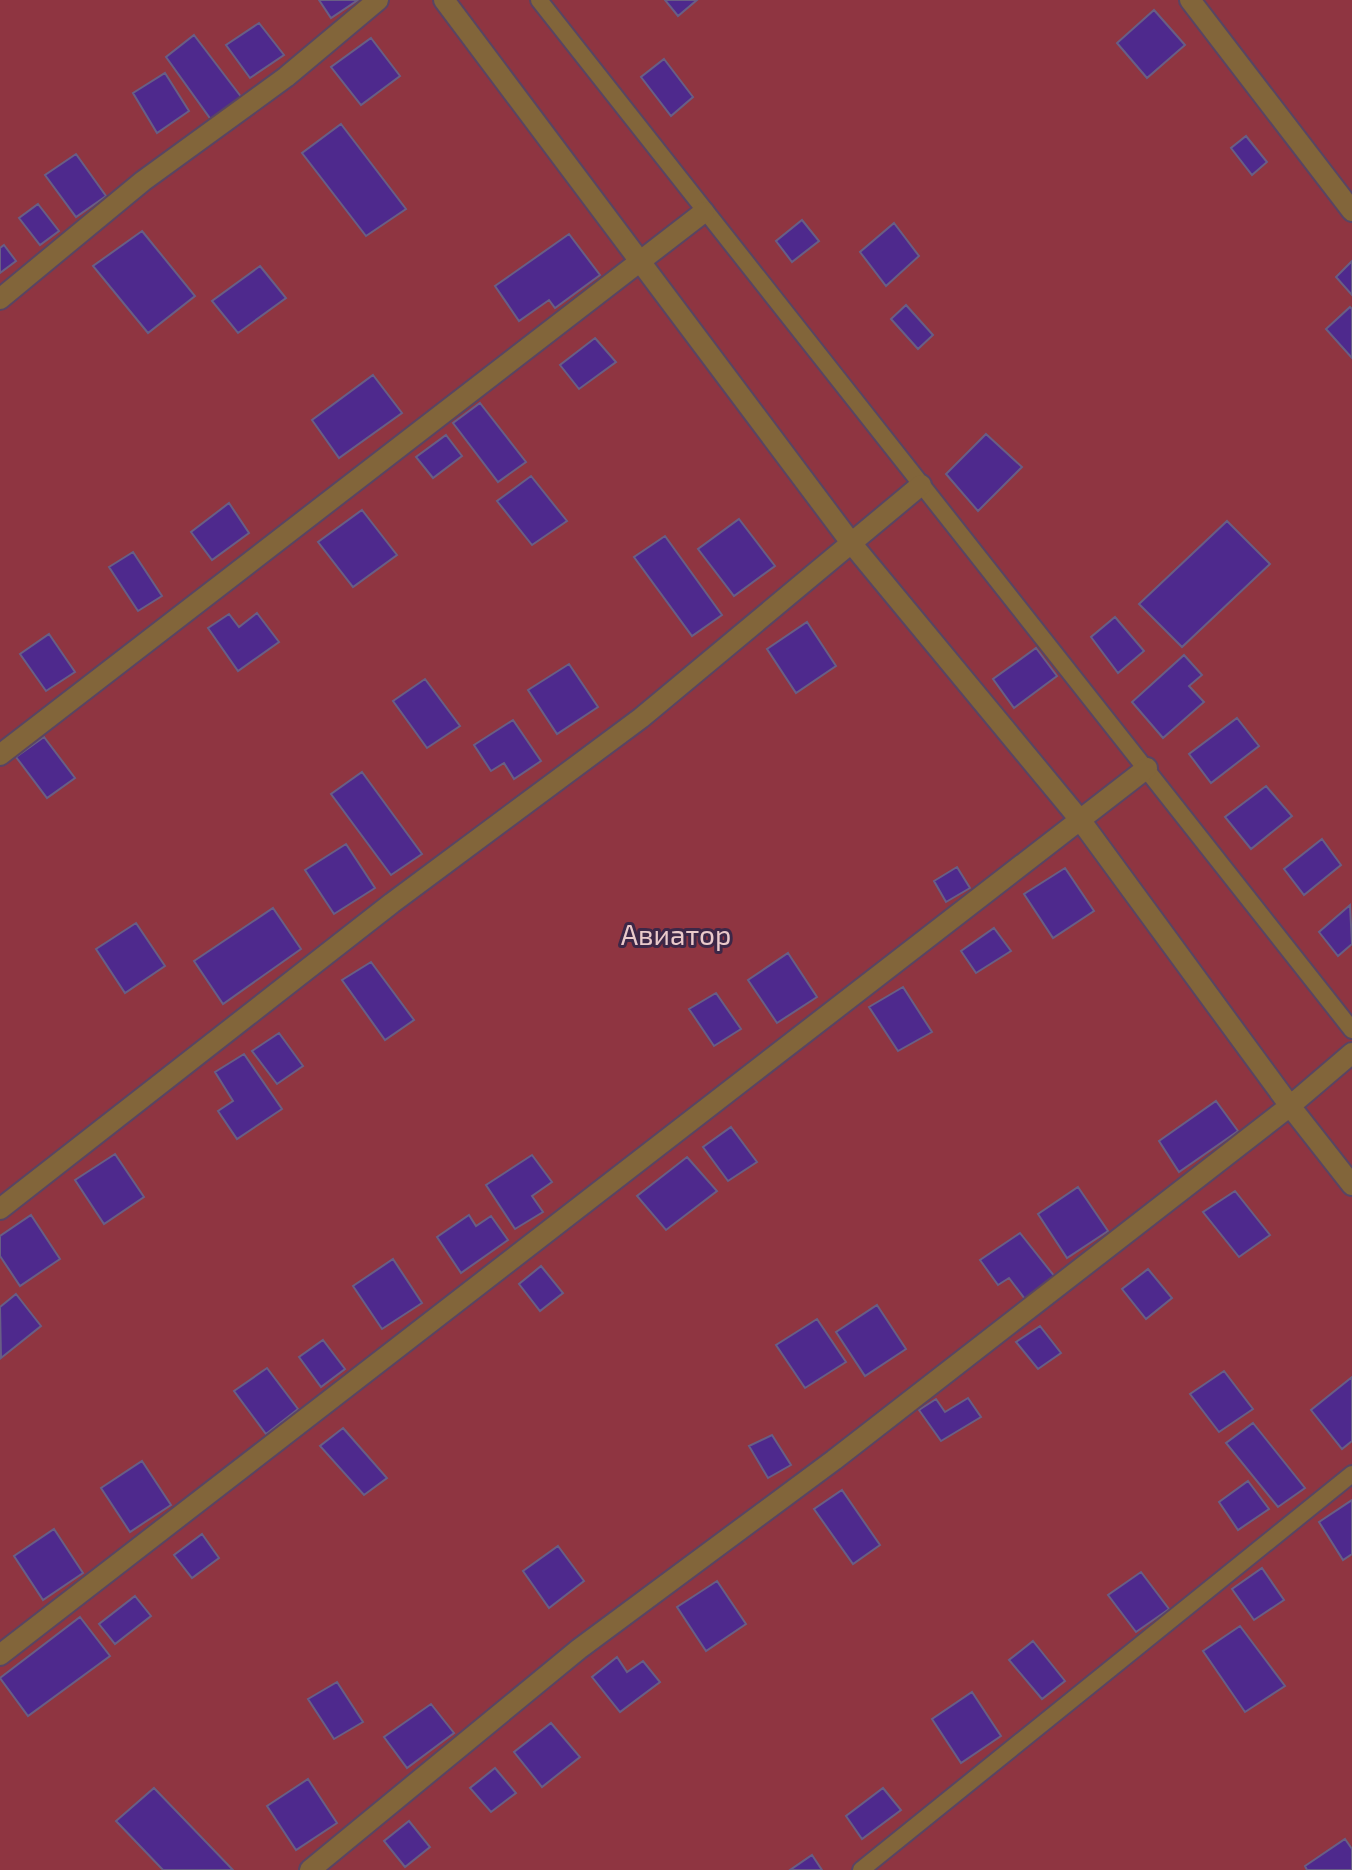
<svg xmlns="http://www.w3.org/2000/svg" width="1352" height="1870" font-family="'Exo 2',sans-serif">
  <style>
    .green { fill: #8f3541 }
    .building { fill: #4e298d; stroke: #685e85; stroke-width: 2 }
    .lines { fill: none; stroke-linecap: round; stroke-linejoin: round }
    .lane-casing { stroke: #594563; stroke-width: 20 }
    .street-casing { stroke: #594563; stroke-width: 24 }
    .lane { stroke: #82653a; stroke-width: 16 }
    .street { stroke: #82653a; stroke-width: 20 }
    .labels { text-anchor: middle; stroke-width: 6; stroke-linejoin: round; paint-order: stroke }
    .park-label { font-size: 28px; fill: #eacacb; stroke: #3d2747 }
  </style>
  <rect width="100%" height="100%" fill="#3d2747"/>
  <path class="green" d="M0,0h1352v1870h-1352z"/>
  <path class="building" d="M319,0h39l-27,18z
    M665,0h32l-19,16z
    M1154,10l31,35 -38,33 -30,-35z
    M259,23l25,32 -34,23 -24,-33z
    M194,35l48,63 -30,23 -46,-64z
    M371,38l29,38 -39,29 -30,-38z
    M664,59l29,38 -22,19 -30,-39z
    M165,73l24,38 -32,22 -24,-40z
    M341,124l65,85 -40,27 -64,-83z
    M1246,136l21,26 -15,13 -21,-27z
    M76,154l30,42 -30,21 -31,-42z
    M38,204l21,27 -19,14 -21,-27z
    M802,220l17,21 -27,21 -16,-21z
    M894,223l25,33 -33,30 -26,-34z
    M142,231l53,65 -47,37 -55,-67z
    M569,234l31,41 -45,33 -6,-8 -30,21 -24,-35z
    M4,245l12,16 -16,12v-25z
    M1352,261v34l-16,-18z
    M260,266l26,32 -48,35 -26,-32z
    M906,305l27,30 -15,14 -27,-30z
    M1350,307l2,2v49l-26,-29z
    M595,338l21,24 -37,27 -19,-24z
    M373,375l29,38 -63,45 -27,-38z
    M480,403l46,59 -28,20 -45,-59z
    M986,434l36,33 -44,44 -32,-37z
    M446,435l16,21 -29,22 -17,-21z
    M531,476l36,45 -35,24 -35,-44z
    M229,503l20,30 -37,27 -21,-28z
    M362,510l35,45 -44,32 -35,-45z
    M739,519l36,47 -41,30 -36,-47z
    M1227,521l43,43 -88,83 -43,-43z
    M665,536l57,79 -30,21 -58,-79z
    M133,552l29,44 -24,15 -29,-44z
    M257,613l22,29 -41,29 -30,-43 21,-14 10,13z
    M1115,617l29,34 -26,22 -27,-36z
    M807,622l29,44 -40,27 -29,-44z
    M49,634l26,38 -29,19 -26,-37z
    M1036,648l21,28 -43,32 -21,-29z
    M1184,655l18,20 -13,11 15,16 -41,36 -31,-36z
    M569,664l29,43 -41,27 -29,-44z
    M425,679l35,47 -33,22 -34,-47z
    M1237,718l22,28 -48,37 -22,-29z
    M513,720l28,41 -27,18 -10,-16 -13,8 -17,-26z
    M44,737l31,41 -28,20 -31,-41z
    M362,772l60,82 -31,21 -60,-81z
    M1266,786l26,30 -41,33 -26,-32z
    M1322,839l19,26 -37,30 -20,-26z
    M346,844l29,44 -41,26 -29,-44z
    M957,867l13,21 -24,14 -12,-21z
    M1065,868l29,43 -41,27 -29,-44z
    M1350,905l2,39 -14,12 -19,-24z
    M273,908l28,41 -78,55 -29,-43z
    M136,923l29,43 -40,27 -29,-44z
    M994,928l17,23 -35,22 -15,-22z
    M788,953l29,44 -40,26 -29,-43z
    M371,962l43,58 -29,20 -43,-60z
    M903,987l29,45 -34,19 -29,-44z
    M716,993l25,36 -27,17 -25,-37z
    M279,1033l24,33 -26,18 -25,-33z
    M244,1054l38,55 -45,30 -19,-28 15,-10 -18,-29z
    M1216,1101l22,30 -59,41 -20,-31z
    M731,1127l26,35 -29,19 -25,-34z
    M115,1154l29,43 -40,27 -29,-44z
    M532,1155l20,27 -20,14 11,16 -28,17 -29,-44z
    M687,1157l30,34 -51,39 -29,-34z
    M1078,1187l30,44 -41,27 -29,-44z
    M1235,1191l35,44 -31,22 -36,-45z
    M31,1215l29,44 -40,27 -20,-30v-20z
    M469,1215l7,11 15,-10 17,24 -47,33 -24,-36z
    M1020,1233l35,44 -30,22 -16,-21 -11,7 -18,-25z
    M393,1259l29,44 -40,26 -29,-43z
    M541,1266l22,27 -23,18 -21,-27z
    M1148,1269l24,29 -26,21 -24,-30z
    M16,1294l25,32 -40,32 -1,-51z
    M877,1305l29,44 -41,27 -29,-44z
    M817,1319l29,43 -41,26 -29,-43z
    M1040,1326l21,27 -23,16 -22,-27z
    M323,1340l22,29 -24,18 -22,-30z
    M267,1368l31,41 -32,25 -32,-43z
    M1224,1371l29,38 -34,23 -29,-38z
    M1352,1377v64l-10,8 -31,-39z
    M968,1398l13,19 -40,24 -22,-31 17,-11 9,13z
    M1253,1423l52,65 -27,19 -52,-64z
    M343,1428l44,50 -23,17 -44,-49z
    M772,1435l19,30 -23,13 -19,-32z
    M142,1461l29,44 -41,27 -29,-44z
    M1248,1481l21,28 -31,21 -19,-28z
    M842,1490l38,55 -27,19 -39,-55z
    M1352,1500v54l-9,6 -24,-38z
    M54,1529l29,44 -40,27 -29,-44z
    M202,1534l17,24 -27,20 -18,-23z
    M558,1546l26,35 -35,27 -26,-37z
    M1262,1568l22,32 -30,20 -22,-31z
    M1141,1572l28,37 -33,23 -28,-37z
    M717,1581l29,43 -40,27 -29,-44z
    M135,1596l16,20 -36,28 -16,-20z
    M80,1617l30,39 -82,60 -28,-38z
    M1240,1626l45,60 -40,26 -42,-61z
    M1033,1641l32,40 -23,18 -33,-39z
    M617,1657l10,15 16,-11 17,21 -40,30 -28,-35z
    M337,1682l26,40 -29,17 -26,-40z
    M972,1692l29,44 -40,27 -29,-44z
    M431,1704l23,29 -47,35 -23,-31z
    M551,1723l29,34 -38,30 -28,-35z
    M495,1768l21,25 -25,19 -21,-24z
    M308,1779l29,44 -41,27 -29,-44z
    M154,1788l79,82h-70l-47,-49z
    M883,1788l18,22 -39,29 -16,-23z
    M409,1821l21,26 -25,20 -21,-26z
    M1345,1839l7,10v21h-45l-2,-4z
    M812,1855l10,15h-32z"/>
  <g class="lines">
    <defs>
      <path id="lane" d="M539,0l813,1030
        M861,1870l491,-396"/>
      <path id="street" d="M444,0l408,544 229,277 209,285 62,79
        M1190,0l162,211
        M0,299l143,-118 143,-104 92,-77
        M0,755l704,-543
        M0,1209l392,-306 249,-185 280,-233
        M0,1655l1147,-887
        M310,1870l269,-221 255,-189 456,-354 62,-53"/>
    </defs>
    <use href="#lane" class="lane-casing"/>
    <use href="#street" class="street-casing"/>
    <use href="#lane" class="lane"/>
    <use href="#street" class="street"/>
  </g>
  <g class="labels">
    <g class="park-label">
      <text x="676" y="945">Авиатор</text>
    </g>
  </g>
</svg>
